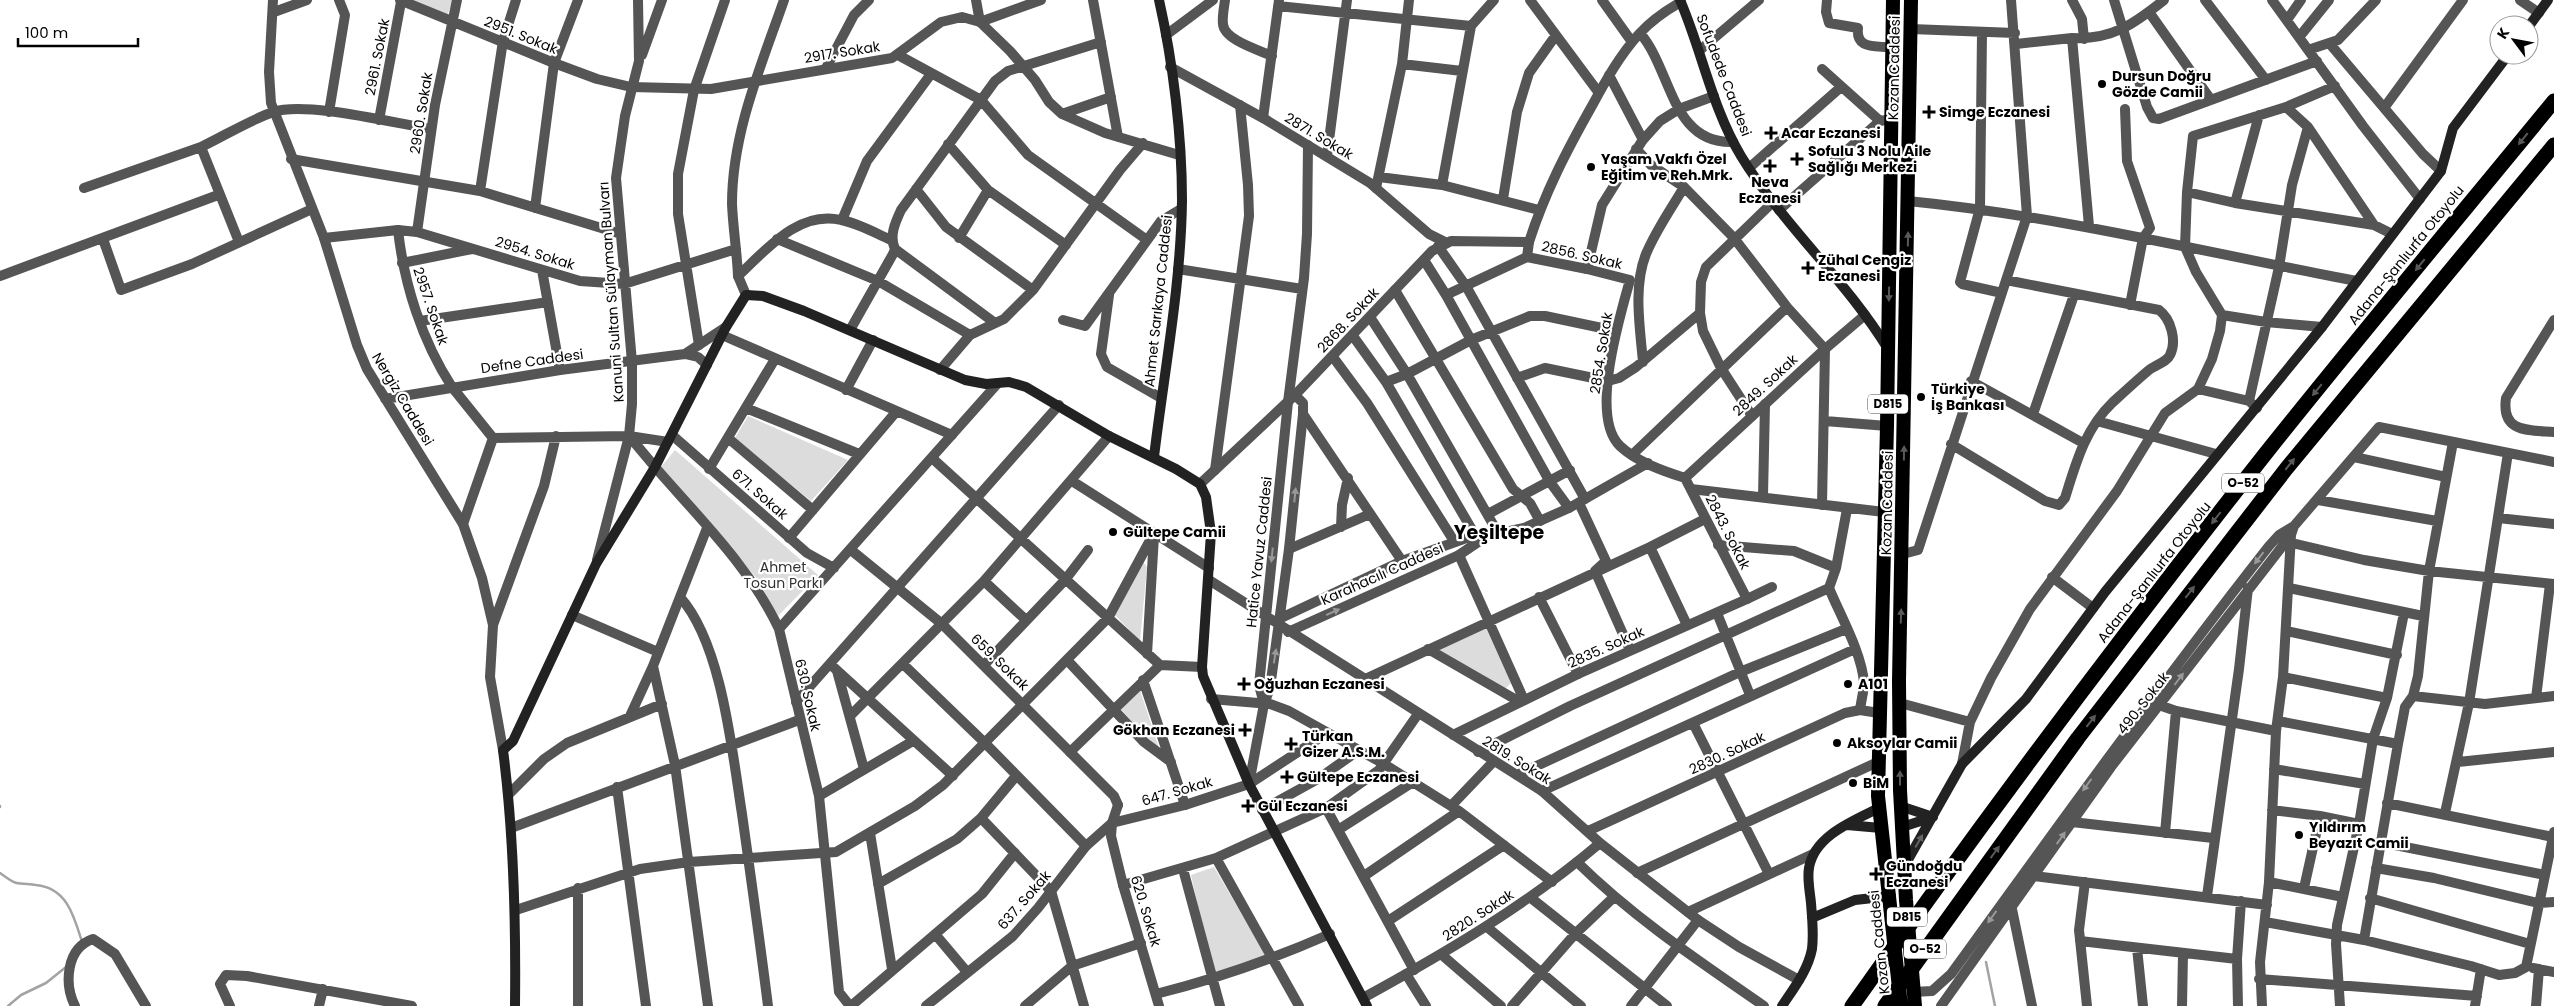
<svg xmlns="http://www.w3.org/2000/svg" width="2554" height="1006" font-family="Poppins,sans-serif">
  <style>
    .green { fill: #dcdcdc }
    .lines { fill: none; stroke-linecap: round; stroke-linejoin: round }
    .stream { stroke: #a3a3a3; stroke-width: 2.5 }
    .minor { stroke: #555; stroke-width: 10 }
    .tertiary { stroke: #555; stroke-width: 10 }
    .secondary { stroke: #222; stroke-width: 10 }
    .trunk { stroke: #000; stroke-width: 14 }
    .motorway { stroke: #000; stroke-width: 15 }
    .oneway { fill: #595959 }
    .oneway2 { fill: #999 }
    .oneway3 { fill: #646464 }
    .poi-dot { fill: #000; stroke: #fff; stroke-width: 2 }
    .labels { text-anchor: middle; stroke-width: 4.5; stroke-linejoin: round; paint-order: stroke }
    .shield { fill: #fff; stroke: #4c4c4c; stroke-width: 1 }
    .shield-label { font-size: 12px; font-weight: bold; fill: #000 }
    .street-label { font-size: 14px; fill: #000; stroke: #fff }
    .poi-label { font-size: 14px; font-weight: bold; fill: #000; stroke: #fff; text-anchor: start }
    .park-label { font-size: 14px; fill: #333; stroke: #fff }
    .district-label { font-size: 19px; font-weight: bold; fill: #000; stroke: #fff }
  </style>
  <rect width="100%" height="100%" fill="#fff"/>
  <path class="green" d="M404,0h49l-6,16z
    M748,416l100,44 -37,41 -76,-63z
    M675,450l143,125 -40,41 -20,-36 -97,-113z
    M1143,562l4,5 -7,74 -26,-27z
    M1485,626l26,57 -6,6 -65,-37 -1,-3z
    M1140,690l19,58 -13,-10 -26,-30z
    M1214,867l52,89 -53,18 -22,-99z"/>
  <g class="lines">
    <path class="stream" d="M0,806v1
      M0,873c19,14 15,9 36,12 31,3 38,31 46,57
      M1986,962l9,44
      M8,1006l13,-11 25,-12 20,-16"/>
    <path class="minor" d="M976,0l4,22 30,29 25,29 14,22 13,12 43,19 74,22
      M1093,0l25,137
      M1225,0c-1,8 -3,17 -2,24 1,16 36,26 49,32
      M1530,0l69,93
      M1602,0l30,42
      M1827,0l-1,12 3,11 29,5c-2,18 11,18 26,19
      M2072,0l10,19 2,20
      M2114,0l33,107 6,11 6,1 158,-58
      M2205,0l61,80
      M2272,0l91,126 57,73
      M2520,0l19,13
      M1278,6l193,20
      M274,12l33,-12
      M2149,12l62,88
      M2287,20l14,-20
      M1911,29l104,4
      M1640,33c32,37 31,111 93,109
      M1982,33l-2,175 -20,74 2,2 40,9
      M1166,35l47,-35
      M2300,36l29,-36
      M2072,38c40,2 62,-14 92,-38
      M2016,44l56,-6 17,188
      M2330,44l93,110 18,17
      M1700,50l59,-50
      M2308,50l30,-10 38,-40
      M642,55l20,-55
      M898,55l83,45 47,55 119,85
      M1402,64l60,7
      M826,68l28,-53 15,-15
      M1822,69l58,52 6,-1
      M1609,75l34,65
      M2286,107l22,20 66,98 18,9
      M2384,108l79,-108
      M2125,109l2,52 23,67 -7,10 -13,67
      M329,112l16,-97 -6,-15
      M1062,114l49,-17
      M1263,118l16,-118
      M379,120l22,-118
      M948,144l40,46 78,55
      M1636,149l15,16 33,22 50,51 53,69 38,42 -3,156
      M1327,156l20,-156
      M291,159l189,32 141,43
      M1749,168l92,-81
      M1379,177l63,8 97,25
      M1442,185l29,-159 23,-26
      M84,188l117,-41
      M1376,188l26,-124 7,-64
      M916,189l30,38 87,63
      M480,191l23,-150 13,-41
      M2187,192l48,11 139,22
      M1503,199l14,-87 12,-39 27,-38
      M1908,201c152,15 299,52 449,80
      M2235,203l24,-88
      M535,208l19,-145 24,-63
      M1779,210l101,-89
      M842,220l25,-59 64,-87
      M417,232l163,49 44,3 112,-35
      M324,238l74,-8
      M959,238l29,-48
      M103,239l18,51 71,-26 120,-55
      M777,239l101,42 92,54
      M239,242l-38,-95c23,-11 47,-26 72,-35 33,-11 120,11 158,17
      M1529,242c16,-50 38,-92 64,-138 13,-24 27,-49 46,-70 12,-13 26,-23 42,-32
      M1438,246l28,40 119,213
      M895,249l100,74
      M1424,260l22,35 104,187 19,26
      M402,263l70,-14
      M1178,269l124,20
      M1587,269l15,-64 40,-64 18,-20 19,-12 35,-13
      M542,270l18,100
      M0,276l218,-81
      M738,276c-1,-24 -5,-48 -6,-72 0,-71 29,-138 52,-204
      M738,276c28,-26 60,-66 103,-56 17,3 34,13 50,20
      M1395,290l118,199 17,14 10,18
      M1109,295l-8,59 6,13 54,31
      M1446,295l81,-38
      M2222,315l44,7 56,5
      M1370,317l37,57 91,159
      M1063,320l22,6 76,-105 20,-12
      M2554,320l-48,78c-5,35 22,32 48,34
      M420,321l128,-19
      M850,330l43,-76 2,-5c-6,-13 0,-26 6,-39l94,-129 13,-10 93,-29
      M722,335l230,100
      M1353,336l33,46 89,153
      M699,345l-21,-131v-40l16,-84 31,-90
      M1333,357l34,46 87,138
      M1643,362c-3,-34 -10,-76 3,-108 10,-24 25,-45 38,-67
      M940,370l30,-35 34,-16 29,-29 87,-120 23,-27
      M1517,378l28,-10 63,13 11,-3 17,-11 64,-54
      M1971,381l112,62
      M1386,382l21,-8 64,-34 59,-24h15l71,15
      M452,387l41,51 -30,86
      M2198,389l51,12
      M846,390l27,-50
      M1288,402l16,-124 3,-44 1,-89
      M746,408l113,46
      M2257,408l-8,-7 30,-134 13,-82 16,-58
      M1303,414l99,147
      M2033,414l41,-119
      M1752,416l-31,-48 -18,-37 -3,-18 1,-31 5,-15 67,-65
      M1825,421l62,5
      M2097,421l119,33
      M629,436l26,31
      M493,438l136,-2 39,6
      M728,438l85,72
      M1951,444l94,57 14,4 6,-7c11,-35 20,-69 47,-95 11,-10 25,-23 37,-33 6,-5 18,-8 21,-15 7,-14 1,-36 -11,-45l-153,-30
      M1633,454l154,-147
      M2354,457l92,20
      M932,458l228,207
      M709,469l66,-110
      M1215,470l34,-254 -1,-31 -8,-80
      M1072,481l137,87
      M1691,489l193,23
      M1763,496l2,-92
      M2318,500l119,21
      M1579,503l27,58 -11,10 35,79
      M1847,509l-11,59 -7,20c11,27 33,65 35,95 0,8 -3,18 -4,27
      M1488,514l82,-44
      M2498,518l56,6
      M1341,527l1,-22 6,-27
      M789,538l107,-126
      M2292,543l72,17 65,11 125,13
      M1718,545l76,6 42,17
      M1650,547l37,78
      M1289,549l81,-35
      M1903,554l15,-4 109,-334 -16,-216
      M1459,555l65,145
      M597,560l32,-124 3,-32v-42l-16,-184 9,-62 14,-55 -1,-61
      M2052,577l41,31
      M984,581l42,39
      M2289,588l134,28
      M680,597c42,47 52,154 62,217 9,64 18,128 26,192
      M1539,597l39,77
      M1747,599l25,-12
      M1717,613l33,82
      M572,615l86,37
      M493,625l51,-139 12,-50
      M2286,631l111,24
      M1428,649l92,53
      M1147,654l7,-118
      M1067,660l77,82 27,20
      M830,664l123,112
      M903,664l82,79 101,103
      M984,665l81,-85 23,-30
      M653,666l22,99 33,241
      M837,671l27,98
      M2283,677l104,21
      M1143,680l42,125
      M1363,680l287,-133 55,-28
      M2413,696l72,8 69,-8
      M2536,698l14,-114
      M1211,699l59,5 19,7 95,53 75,47 93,71
      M796,702l263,-297
      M1900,703l70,19
      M2159,705l17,6 100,20
      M630,716l23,-50 54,-138
      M850,716l134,-135 125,-145
      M2278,721l120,23
      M1693,723l76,151
      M1070,752l90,-87 42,2
      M1478,752l92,-46 259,-118
      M2458,762l96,-10
      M1962,764l8,-42 21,-44 39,-69 87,-118 48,-78 33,-24 14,-30 8,-28 2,-16 -26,-43 -11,-25 2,-55 6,-56 93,-29 49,-21
      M2274,769l91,15
      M1517,775l223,-103 106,-43
      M1249,784l78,-51
      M617,787l29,219
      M1542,791l313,-142
      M508,795l36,-36 23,-16 95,-39
      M819,796l94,-55
      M2387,803l166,34
      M1451,806l43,-45
      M1326,808l88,162
      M1262,810l56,-31 41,-29
      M2272,810l48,6 39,8
      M2445,813l24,-110 39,-250
      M981,818l70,73 33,115
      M2072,822l141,16
      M1112,823l6,-18
      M511,828l288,-108
      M1338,830l75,-48
      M870,833l22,136
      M2165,833l11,-122
      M2380,842l165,33
      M1216,858l83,148
      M1577,862c57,56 122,99 187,144
      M2376,868l58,10 104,25 16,-1
      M1183,869l37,137
      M1637,873l243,-112
      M1364,876l95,-65
      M2034,876l233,29
      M2085,882l-6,48 8,76
      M2269,882l74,15
      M878,884l79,-45 24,-21 35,-42
      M1123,885l93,-27 110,-50 53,-38 39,-56
      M2304,888l16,-72
      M2207,896l32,-227 9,-81
      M1531,898l136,108
      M2370,898l160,46
      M2012,909l20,97
      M516,910l124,-41 49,-7 147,-10 79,-46 28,-21 165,-167 46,-85
      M1688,912l125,-58
      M1388,921l116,-76
      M2265,922l99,18 107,26 28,9 16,-2 11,-6
      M1487,927l94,79
      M935,934l32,38
      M2364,940l34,-196 7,-37 8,-11 5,-20 11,-105 24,-129
      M2080,941l157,18
      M2137,948l6,58
      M1442,955l59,51
      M2526,967l28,-135
      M2533,968l21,4
      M1406,974l20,32
      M2259,979l218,17
      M1913,992l19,-1 19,-17c104,-144 208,-288 318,-428l10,-11 15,-9
      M1156,994c60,-15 117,-35 174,-60
      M75,1006c-11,-22 -9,-58 18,-67l22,15 31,52
      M230,1006l-10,-22 6,-9 21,1 165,30
      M319,1006l4,-17
      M578,1006v-118
      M851,1006l131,-112 33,-41
      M1025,1006l47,-40 69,-23
      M1512,1006l63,-72 39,-37
      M1631,1006l67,-86
      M1941,1006l170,-239 180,-232 3,-9 85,-99 175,35
      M2182,1006l1,-52
      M2238,1006l-1,-47 4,-58
      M2262,1006l-2,-44 9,-80 7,-151 7,-54 8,-142
      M2340,1006l-4,-62 1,-19 22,-101 14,-85 14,-41 17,-85
      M2475,1006l6,-37
      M2536,1006l3,-37"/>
    <path class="tertiary" d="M273,0l-4,72 2,31 53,135 33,107 10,24 96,155 19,54 11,47 -3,52 13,73
      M400,0l154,63 43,16 34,8 80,2 181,-31 49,-36 21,-5 18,5 61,-22
      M1170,67l93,51 107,65 59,51 16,8
      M738,276l8,19
      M707,365l-9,-8 -13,-3 41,-27
      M452,387c-30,-46 -48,-103 -54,-157l19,2 18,-127 22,-105
      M385,399l175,-29 125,-16
      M672,435l135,118 27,15
      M655,467c44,51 95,100 124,162l40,167 20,196 11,14
      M1685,478l140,-129 40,-34
      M1200,484l95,-89 137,-144 19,-10 78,1 -2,15 60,12 43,11c-10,36 -41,137 -10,166 17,16 43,25 65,32
      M851,550l91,74 172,172 4,9
      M1209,580l333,211 58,52 98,77 41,27 60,33
      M1281,618l121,-57 73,-26 12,1
      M779,629l219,-246
      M1288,632l171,-77 28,-19 37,-8 45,-20 79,-45
      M1264,704l-5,-19 29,-283
      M1453,735l125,-61 169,-75 -62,-121
      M1112,823l-1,13 12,49 36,121
      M1588,831l257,-118 15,-3 19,3
      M1363,998c84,-46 164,-93 237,-155
      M926,1006l87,-70 25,-28 48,-62 26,-23 73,-18 64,-21 15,-80 6,-16 19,-139 14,-135v-11l-8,-8"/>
    <path class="secondary" d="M1680,0c22,51 32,108 61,156 42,69 105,124 147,193
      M2529,26l19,-26
      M1154,457c10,-85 27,-171 28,-257 0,-64 -9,-138 -23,-200
      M1903,807l30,10
      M1847,825l34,3
      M1902,827l31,-10
      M1905,865l57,-101 64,-65 79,-107 217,-265 119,-156 12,-43 55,-73
      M1812,918l43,-18 36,-4
      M515,1006c1,-86 -1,-171 -12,-256l10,-9 83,-177 59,-97 71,-140 20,-32 17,1 41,15 161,69 21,4 23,-2 17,5 83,49 67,33 24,15 6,13 5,36 -9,134 1,9 46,108 118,222
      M1782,1006c12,-18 26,-36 30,-57 2,-16 0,-31 -1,-46 -1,-11 -4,-24 -2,-35 5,-32 44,-47 70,-60"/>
    <path class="trunk" d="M1893,0l-6,426 -9,370 23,210
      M1911,0l-12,681 1,109 6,110 9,106"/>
    <path class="motorway" d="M1852,1006c133,-188 271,-372 414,-553 94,-118 192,-235 288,-352
      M1885,1006l193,-268 208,-269 268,-324"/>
  </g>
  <defs><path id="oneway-solid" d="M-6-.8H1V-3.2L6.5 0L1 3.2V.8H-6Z" transform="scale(1.25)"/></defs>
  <g class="oneway">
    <use href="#oneway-solid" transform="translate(2523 139) rotate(129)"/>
    <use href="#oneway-solid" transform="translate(1908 239) rotate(-89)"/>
    <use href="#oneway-solid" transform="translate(2420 265) rotate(129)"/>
    <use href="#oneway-solid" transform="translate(1889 294) rotate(91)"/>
    <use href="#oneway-solid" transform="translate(2317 390) rotate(129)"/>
    <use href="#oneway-solid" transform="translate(1904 453) rotate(-89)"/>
    <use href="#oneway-solid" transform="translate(2290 464) rotate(-51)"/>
    <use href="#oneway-solid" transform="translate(2216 518) rotate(128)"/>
    <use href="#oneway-solid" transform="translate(2190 592) rotate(-52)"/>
    <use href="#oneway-solid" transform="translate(1901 616) rotate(-88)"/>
    <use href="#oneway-solid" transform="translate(2091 721) rotate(-52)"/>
    <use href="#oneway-solid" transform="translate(1900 778) rotate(-90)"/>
    <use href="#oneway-solid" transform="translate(1995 852) rotate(-54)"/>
  </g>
  <g class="oneway2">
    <use href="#oneway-solid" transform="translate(1295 495) rotate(-84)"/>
    <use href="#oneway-solid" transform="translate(1272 555) rotate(96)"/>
    <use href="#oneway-solid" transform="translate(2259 558) rotate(128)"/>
    <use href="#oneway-solid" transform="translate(1333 612) rotate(-24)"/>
    <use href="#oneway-solid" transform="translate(1275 656) rotate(-81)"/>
    <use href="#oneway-solid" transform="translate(2179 679) rotate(-53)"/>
    <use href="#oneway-solid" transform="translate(2087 785) rotate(126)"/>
    <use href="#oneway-solid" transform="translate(2061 838) rotate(-55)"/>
    <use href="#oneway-solid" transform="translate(1992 917) rotate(126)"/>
  </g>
  <use class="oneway3" href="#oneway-solid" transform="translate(1919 841) rotate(-60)"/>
  <g class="poi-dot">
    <circle cx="2102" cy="84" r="5"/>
    <path d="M1926.5 104.5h5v5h5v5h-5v5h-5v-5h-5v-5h5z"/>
    <path d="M1768.5 125.5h5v5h5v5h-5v5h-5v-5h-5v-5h5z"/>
    <path d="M1794.5 151.5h5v5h5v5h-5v5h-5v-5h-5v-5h5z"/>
    <path d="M1767.5 158.5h5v5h5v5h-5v5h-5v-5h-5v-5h5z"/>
    <circle cx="1591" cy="167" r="5"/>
    <path d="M1805.5 260.5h5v5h5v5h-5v5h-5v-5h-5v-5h5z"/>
    <circle cx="1921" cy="397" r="5"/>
    <circle cx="1113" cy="532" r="5"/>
    <path d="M1241.5 676.5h5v5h5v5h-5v5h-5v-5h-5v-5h5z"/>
    <circle cx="1848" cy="684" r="5"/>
    <path d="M1242.5 722.5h5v5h5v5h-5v5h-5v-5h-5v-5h5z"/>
    <circle cx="1837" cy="743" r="5"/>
    <path d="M1288.5 736.5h5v5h5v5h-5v5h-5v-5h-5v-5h5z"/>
    <path d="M1284.5 769.5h5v5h5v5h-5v5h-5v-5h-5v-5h5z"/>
    <circle cx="1853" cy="783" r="5"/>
    <path d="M1245.5 798.5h5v5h5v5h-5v5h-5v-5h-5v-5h5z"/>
    <circle cx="2299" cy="835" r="5"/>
    <path d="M1873.5 866.5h5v5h5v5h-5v5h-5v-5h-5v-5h5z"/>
  </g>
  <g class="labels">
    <g class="shield">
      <rect x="1868" y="394.5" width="40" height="19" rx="4"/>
      <rect x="2222" y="473.5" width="42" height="19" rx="4"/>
      <rect x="1887" y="907.5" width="40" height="19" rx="4"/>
      <rect x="1904" y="939.5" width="42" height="19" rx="4"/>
    </g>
    <g class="shield-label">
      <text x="1888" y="408">D815</text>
      <text x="2243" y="487">O-52</text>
      <text x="1907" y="921">D815</text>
      <text x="1925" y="953">O-52</text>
    </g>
    <g class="street-label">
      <text transform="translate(521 35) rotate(22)" y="5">2951. Sokak</text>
      <text transform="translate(842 52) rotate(-9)" y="5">2917. Sokak</text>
      <text transform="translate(377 57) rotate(-79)" y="5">2961. Sokak</text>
      <text transform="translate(1894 68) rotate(-89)" y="5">Kozan Caddesi</text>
      <text transform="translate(1724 75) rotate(69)" y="5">Sofudede Caddesi</text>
      <text transform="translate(421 113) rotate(-81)" y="5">2960. Sokak</text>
      <text transform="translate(1319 136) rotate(31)" y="5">2871. Sokak</text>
      <text transform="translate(535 253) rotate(17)" y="5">2954. Sokak</text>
      <text transform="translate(1582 255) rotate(13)" y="5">2856. Sokak</text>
      <text transform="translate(2406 255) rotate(-51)" y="5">Adana-Şanlıurfa Otoyolu</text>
      <text transform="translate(611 292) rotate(-94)" y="5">Kanuni Sultan Sülayman Bulvarı</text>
      <text transform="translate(1158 301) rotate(-84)" y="5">Ahmet Sarıkaya Caddesi</text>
      <text transform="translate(431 306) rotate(71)" y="5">2957. Sokak</text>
      <text transform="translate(1348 320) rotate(-47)" y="5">2868. Sokak</text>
      <text transform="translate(1601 353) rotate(-81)" y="5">2854. Sokak</text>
      <text transform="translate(532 361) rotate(-8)" y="5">Defne Caddesi</text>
      <text transform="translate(1765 385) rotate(-43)" y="5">2849. Sokak</text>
      <text transform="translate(403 399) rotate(59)" y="5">Nergiz Caddesi</text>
      <text transform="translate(760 494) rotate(41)" y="5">671. Sokak</text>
      <text transform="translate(1887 503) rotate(-89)" y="5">Kozan Caddesi</text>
      <text transform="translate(1728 532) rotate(63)" y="5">2843. Sokak</text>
      <text transform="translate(1259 552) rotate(-84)" y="5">Hatice Yavuz Caddesi</text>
      <text transform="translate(2154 572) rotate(-52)" y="5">Adana-Şanlıurfa Otoyolu</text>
      <text transform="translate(1382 574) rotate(-24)" y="5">Karahacılı Caddesi</text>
      <text transform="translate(1606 647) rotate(-24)" y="5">2835. Sokak</text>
      <text transform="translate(1000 662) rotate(44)" y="5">659. Sokak</text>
      <text transform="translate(808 695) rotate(77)" y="5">630. Sokak</text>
      <text transform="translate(2143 703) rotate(-52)" y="5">490. Sokak</text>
      <text transform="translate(1727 753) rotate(-25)" y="5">2830. Sokak</text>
      <text transform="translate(1517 760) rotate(32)" y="5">2819. Sokak</text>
      <text transform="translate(1177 791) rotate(-16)" y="5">647. Sokak</text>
      <text transform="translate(1024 900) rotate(-49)" y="5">637. Sokak</text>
      <text transform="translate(1146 911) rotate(73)" y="5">620. Sokak</text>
      <text transform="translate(1478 915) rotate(-33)" y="5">2820. Sokak</text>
      <text transform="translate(1879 942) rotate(-96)" y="5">Kozan Caddesi</text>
    </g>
    <g class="poi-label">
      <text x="2112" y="81">Dursun Doğru<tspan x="2112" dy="16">Gözde Camii</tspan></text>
      <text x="1939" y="117">Simge Eczanesi</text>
      <text x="1781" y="138">Acar Eczanesi</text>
      <text x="1808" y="156">Sofulu 3 Nolu Aile<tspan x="1808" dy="16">Sağlığı Merkezi</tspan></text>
      <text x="1601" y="164">Yaşam Vakfı Özel<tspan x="1601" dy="16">Eğitim ve Reh.Mrk.</tspan></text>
      <text x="1770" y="187" text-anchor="middle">Neva<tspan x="1770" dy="16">Eczanesi</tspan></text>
      <text x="1818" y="265">Zühal Cengiz<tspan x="1818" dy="16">Eczanesi</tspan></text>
      <text x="1931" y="394">Türkiye<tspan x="1931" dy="16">İş Bankası</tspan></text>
      <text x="1123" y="537">Gültepe Camii</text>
      <text x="1254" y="689">Oğuzhan Eczanesi</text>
      <text x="1858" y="689">A101</text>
      <text x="1235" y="735" text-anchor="end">Gökhan Eczanesi</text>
      <text x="1302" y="741">Türkan<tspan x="1302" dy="16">Gizer A.S.M.</tspan></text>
      <text x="1847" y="748">Aksoylar Camii</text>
      <text x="1297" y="782">Gültepe Eczanesi</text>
      <text x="1863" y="788">BiM</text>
      <text x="1258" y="811">Gül Eczanesi</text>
      <text x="2309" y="832">Yıldırım<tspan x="2309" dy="16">Beyazıt Camii</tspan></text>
      <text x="1886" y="871">Gündoğdu<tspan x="1886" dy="16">Eczanesi</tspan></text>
    </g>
    <g class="park-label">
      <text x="783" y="572">Ahmet<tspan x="783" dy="16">Tosun Parkı</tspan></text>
    </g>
    <g class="district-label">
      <text x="1499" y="539">Yeşiltepe</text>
    </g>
  </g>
  <g transform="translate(2514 40) rotate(302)"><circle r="24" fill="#ffffff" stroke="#999999"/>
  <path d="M0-4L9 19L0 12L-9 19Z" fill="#000000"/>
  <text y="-8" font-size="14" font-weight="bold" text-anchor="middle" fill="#000000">K</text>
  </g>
  <path d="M18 38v8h120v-8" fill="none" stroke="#000000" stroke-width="2.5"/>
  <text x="25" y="38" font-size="15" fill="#000000" stroke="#ffffff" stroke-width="4" paint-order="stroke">100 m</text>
</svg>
